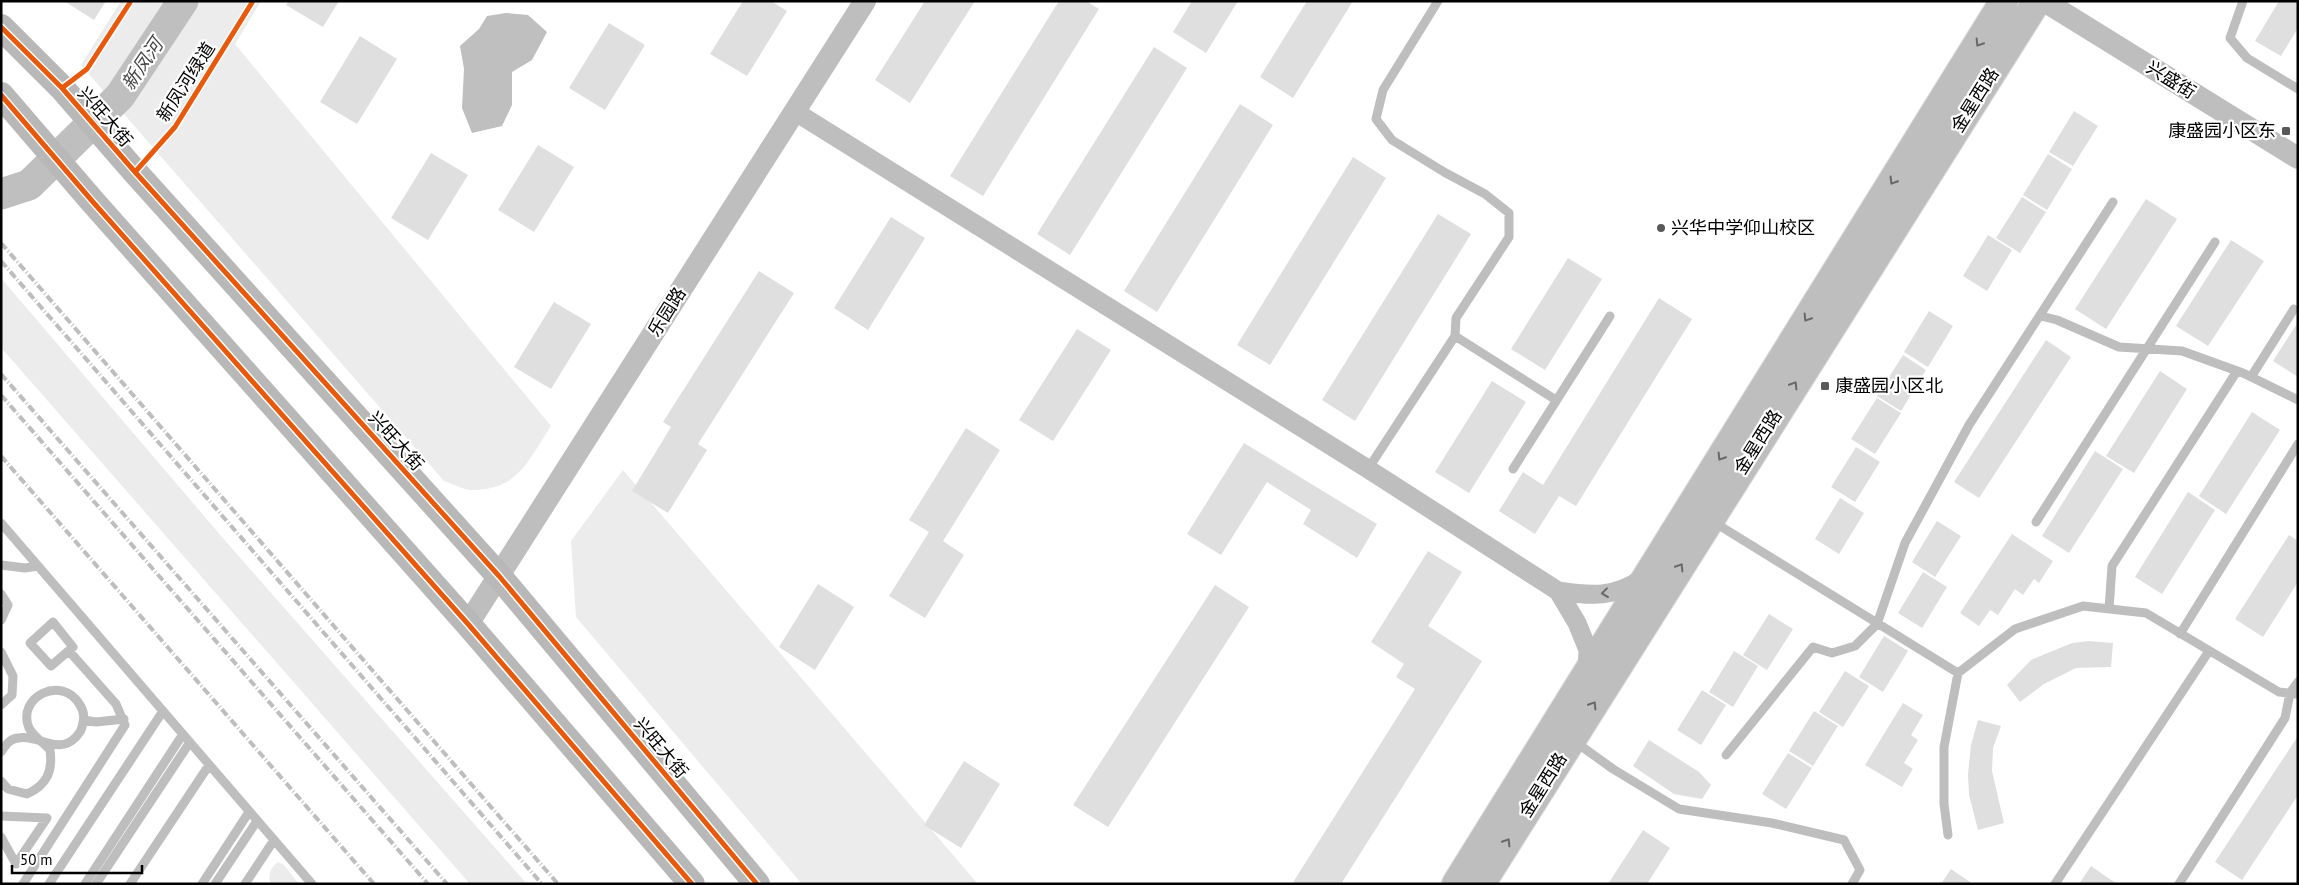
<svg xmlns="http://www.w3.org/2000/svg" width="2299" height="885" font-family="'PT Sans','Noto Sans SC',sans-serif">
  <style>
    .green { fill: #ececec }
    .water { fill: #bfbfbf }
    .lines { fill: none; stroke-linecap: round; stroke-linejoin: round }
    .river { stroke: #bfbfbf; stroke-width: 31 }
    .building { fill: #dfdfdf }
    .primary-casing { stroke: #dbdbdb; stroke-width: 30 }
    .path { stroke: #b9b9b9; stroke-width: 3; stroke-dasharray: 1 2.5; stroke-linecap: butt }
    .service { stroke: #bebebe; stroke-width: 9 }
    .minor { stroke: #bebebe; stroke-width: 19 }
    .tertiary { stroke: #bebebe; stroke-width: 22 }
    .secondary { stroke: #b8b8b8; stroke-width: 26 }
    .primary { stroke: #bebebe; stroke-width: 28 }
    .rail { stroke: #bebebe; stroke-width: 4; stroke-dasharray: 8 2.5 1 2.5; stroke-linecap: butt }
    .cycleway-casing { stroke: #fff; stroke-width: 8 }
    .cycleway { stroke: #e8590c; stroke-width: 5 }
    .oneway { stroke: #686868 }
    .poi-dot { fill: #595959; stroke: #fff; stroke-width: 2 }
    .labels { text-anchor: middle; stroke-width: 4.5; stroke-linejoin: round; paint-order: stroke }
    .street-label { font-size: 18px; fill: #000; stroke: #fff }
    .poi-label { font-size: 18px; fill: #000; stroke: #fff; text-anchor: start }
    .water-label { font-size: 19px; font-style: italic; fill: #444; stroke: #fff }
  </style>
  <rect width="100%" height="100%" fill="#fff"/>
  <path class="green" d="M121,1h140l-26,43 316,382c-22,33 -32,63 -77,64 -9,1 -21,-6 -30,-9l-363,-416z
    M1,278l221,259 305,347h-57l-458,-524 -11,-12z
    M623,470l355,414h-176l-226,-267 -5,-76z
    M278,862l6,3 15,19h-28c-4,-8 0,-17 7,-22z"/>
  <path class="water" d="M506,13l22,2 19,17 -15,28 -20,12v33l-10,21 -30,7 -10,-25 2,-39 -4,-23 19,-17 8,-13z"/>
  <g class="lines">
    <path class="river" d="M1,194l28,-9 91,-89 63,-95"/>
  </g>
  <path class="building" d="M64,1h42l-12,19z
    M289,1h50l-16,26 -37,-22z
    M743,1h28l16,10 -40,65 -37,-22z
    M925,1h50l-65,102 -35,-23z
    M1059,1h27l13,8 -116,187 -33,-20z
    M1192,1h46l-32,52 -33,-21z
    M1307,1h46l-60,97 -33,-21z
    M2279,1h19v27l-17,28 -26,-15z
    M609,23l36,22 -40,65 -36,-22z
    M360,36l37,23 -40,65 -37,-22z
    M1154,47l33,21 -117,187 -33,-21z
    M1240,104l33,21 -116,187 -33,-21z
    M2074,111l24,15 -25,40 -24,-14z
    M538,145l36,22 -40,65 -36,-22z
    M431,153l37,22 -40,65 -37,-22z
    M2048,154l24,15 -25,41 -24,-15z
    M1353,157l33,21 -116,187 -33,-20z
    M2022,197l24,15 -26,41 -24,-15z
    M2146,199l31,20 -71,110 -31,-20z
    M1438,214l33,20 -116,187 -33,-21z
    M891,217l34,21 -57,92 -34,-22z
    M1988,235l24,15 -25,41 -24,-15z
    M2231,240l33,21 -56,85 -32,-20z
    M1568,258l34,21 -57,91 -34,-21z
    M759,271l35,22 -96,151 9,6 -39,63 -36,-22 39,-64 -8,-5z
    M1659,298l33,21 -116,187 -17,-10 -24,38 -36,-23 24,-39 20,13z
    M554,302l37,22 -40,65 -37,-22z
    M1929,311l24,15 -25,41 -24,-15z
    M2298,322v55l-25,-16z
    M1077,329l34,21 -58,91 -34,-21z
    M2046,340l25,17 -92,141 -25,-16z
    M1903,355l23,15 -25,41 -24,-15z
    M2160,371l27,18 -53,84 -28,-17z
    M1492,381l34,21 -57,91 -34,-21z
    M1877,398l24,15 -26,41 -24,-15z
    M2252,412l28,18 -54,84 -27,-18z
    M966,428l34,22 -57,91 21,14 -39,63 -36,-22 40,-64 -20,-12z
    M1244,443l133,81 -20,34 -54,-34 8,-14 -44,-28 -46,73 -34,-21z
    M1856,447l24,15 -25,40 -24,-15z
    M2095,451l28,18 -54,84 -27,-17z
    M2188,492l27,18 -53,84 -27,-17z
    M1840,498l24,15 -25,41 -24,-15z
    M1937,521l24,15 -26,41 -23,-15z
    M2012,534l41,27 -14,22 -5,-4 -11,16 -8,-6 -17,26 -8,-5 -11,16 -19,-13z
    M2289,535l9,6v41l-35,55 -28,-18z
    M1428,551l34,21 -34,54 54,35 -141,223h-49l123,-195 -19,-12 8,-13 -33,-22z
    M1923,572l24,15 -25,41 -24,-15z
    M818,584l36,23 -39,63 -36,-23z
    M1215,585l34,22 -141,220 -35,-22z
    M1769,614l24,15 -26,41 -24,-15z
    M1884,636l24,15 -25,41 -24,-15z
    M2089,641l24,2 -2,24 -35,1 -32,16 -24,18 -13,-17 24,-25 41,-17z
    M1734,651l24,15 -25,41 -24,-15z
    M1845,671l24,15 -26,41 -24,-15z
    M1702,690l24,15 -25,40 -24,-15z
    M1903,703l20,12 -12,20 7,5 -14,23 9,6 -11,18 -37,-22z
    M1814,711l24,15 -25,40 -24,-15z
    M1978,720l23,6 -8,22 -1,23 12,52 -26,7 -9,-35 -1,-21 3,-29z
    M2298,736v59l-56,85 -27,-18z
    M1649,740l50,32 12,13 -9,14 -28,-5 -41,-28z
    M1788,753l24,15 -26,41 -24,-15z
    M964,761l36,23 -39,64 -37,-23z
    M1643,830l27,18 -23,36h-39z
    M2091,866l26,18h-38z
    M1951,869l22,15h-32z"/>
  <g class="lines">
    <defs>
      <path id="primary" d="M1456,884l548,-883
        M1481,884l556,-883"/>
    </defs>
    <use href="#primary" class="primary-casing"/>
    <path class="path" d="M78,76l9,-7 44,-68"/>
    <path class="service" d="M2243,1l-13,37 17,20 51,31
      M2041,316l16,4 62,27 63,4 61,22 55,27
      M1455,336l101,64
      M2251,377l43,-68
      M1368,469l87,-133 1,-18 53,-81v-24l-24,-19 -41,-22 -52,-32 -16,-21 7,-29 55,-89
      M1513,469l97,-153
      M1712,521l246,152 57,-44 68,-23 63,7 133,79 19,2
      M2036,522l179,-280
      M1,523l311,361
      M1,565l24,3 13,-2
      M1,594l7,11 -7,15
      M2109,609l3,-43 125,-195
      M53,622l20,25 -22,19 -21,-23z
      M2180,634l118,-190
      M1,652l12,24 -1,19 -11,10
      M84,720l12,2 28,-3
      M1574,741l39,28 66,40 93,14 72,17 16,30 -8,14
      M1,752c5,-7 8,-13 17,-14 21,-4 40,18 58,-1 3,-4 5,-5 6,-10 2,-8 3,-14 -2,-22 -18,-31 -64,-8 -51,23 4,8 15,15 21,22 3,21 -3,35 -23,44l-19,-5 -7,-8
      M1726,755l87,-108 19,6 23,-7 22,-22 28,-81 64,-118 144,-223
      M1,816l46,2 -31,46 -15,-27
      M1948,835l-4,-31v-57l14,-74
      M23,884l102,-159 -9,-21 -47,-53
      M49,884l114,-173
      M85,884l98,-150
      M96,884l94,-142
      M130,884l79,-119
      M202,884l47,-72
      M215,884l42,-63
      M245,884l29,-44
      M2055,884l154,-233
      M2179,884l106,-166 5,-25 8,-11"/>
    <path class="minor" d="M794,111l574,358 190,122c33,5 57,7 85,-13
      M1558,591l19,32 11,27 -1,22"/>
    <path class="tertiary" d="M2044,1l254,157
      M468,624l397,-623"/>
    <path class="secondary" d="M1,27l61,61 73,84 364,404 258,308
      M1,95l92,107 375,422 224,260"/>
    <use href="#primary" class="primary"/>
    <path class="rail" d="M1,243l557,641
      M1,261l541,623
      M1,374l446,510
      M1,395l427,489
      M1,456l373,428"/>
    <defs>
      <path id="cycleway" d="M1,27l61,61 73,84 364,404 258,308
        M62,88l25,-19 44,-68
        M1,95l92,107 375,422 224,260
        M135,172l40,-45 78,-126"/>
    </defs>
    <use href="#cycleway" class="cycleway-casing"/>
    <use href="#cycleway" class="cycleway"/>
  </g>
  <defs><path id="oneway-chevron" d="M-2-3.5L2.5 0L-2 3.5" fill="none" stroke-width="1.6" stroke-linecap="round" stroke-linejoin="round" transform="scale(1.25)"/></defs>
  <g class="oneway">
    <use href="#oneway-chevron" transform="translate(1979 43) rotate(122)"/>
    <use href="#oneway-chevron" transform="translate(1893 181) rotate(122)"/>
    <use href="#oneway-chevron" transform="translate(1807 318) rotate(122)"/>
    <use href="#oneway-chevron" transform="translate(1794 385) rotate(-58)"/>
    <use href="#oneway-chevron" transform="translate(1721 457) rotate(122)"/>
    <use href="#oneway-chevron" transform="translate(1680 567) rotate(-58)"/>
    <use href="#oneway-chevron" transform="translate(1605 593) rotate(173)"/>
    <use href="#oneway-chevron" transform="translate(1593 705) rotate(-58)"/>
    <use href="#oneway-chevron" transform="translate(1507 842) rotate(-58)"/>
  </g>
  <g class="poi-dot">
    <rect x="2281" y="126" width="10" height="10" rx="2.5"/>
    <circle cx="1661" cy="228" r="5"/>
    <rect x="1820" y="381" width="10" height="10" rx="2.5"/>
  </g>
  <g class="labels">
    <g class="street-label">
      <text transform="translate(2171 80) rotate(32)" y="6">兴盛街</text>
      <text transform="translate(186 82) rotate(-57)" y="6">新凤河绿道</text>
      <text transform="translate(1975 100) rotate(-58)" y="6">金星西路</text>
      <text transform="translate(105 117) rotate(49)" y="6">兴旺大街</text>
      <text transform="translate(667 312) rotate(-58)" y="6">乐园路</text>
      <text transform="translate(396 441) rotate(48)" y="6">兴旺大街</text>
      <text transform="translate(1758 442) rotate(-58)" y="6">金星西路</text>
      <text transform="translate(661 748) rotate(50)" y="6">兴旺大街</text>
      <text transform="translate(1543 785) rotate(-58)" y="6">金星西路</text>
    </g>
    <g class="poi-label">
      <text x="2276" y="137" text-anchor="end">康盛园小区东</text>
      <text x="1671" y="234">兴华中学仰山校区</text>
      <text x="1835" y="392">康盛园小区北</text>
    </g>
    <g class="water-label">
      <text transform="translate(142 64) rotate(-56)" y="7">新凤河</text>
    </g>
  </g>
  <rect width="2299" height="885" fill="none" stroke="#000000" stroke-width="5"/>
  <path d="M12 865v8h130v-8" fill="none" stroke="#000000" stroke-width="2.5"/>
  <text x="20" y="865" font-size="15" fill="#000000" stroke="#ffffff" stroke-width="4" paint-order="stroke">50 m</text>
</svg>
